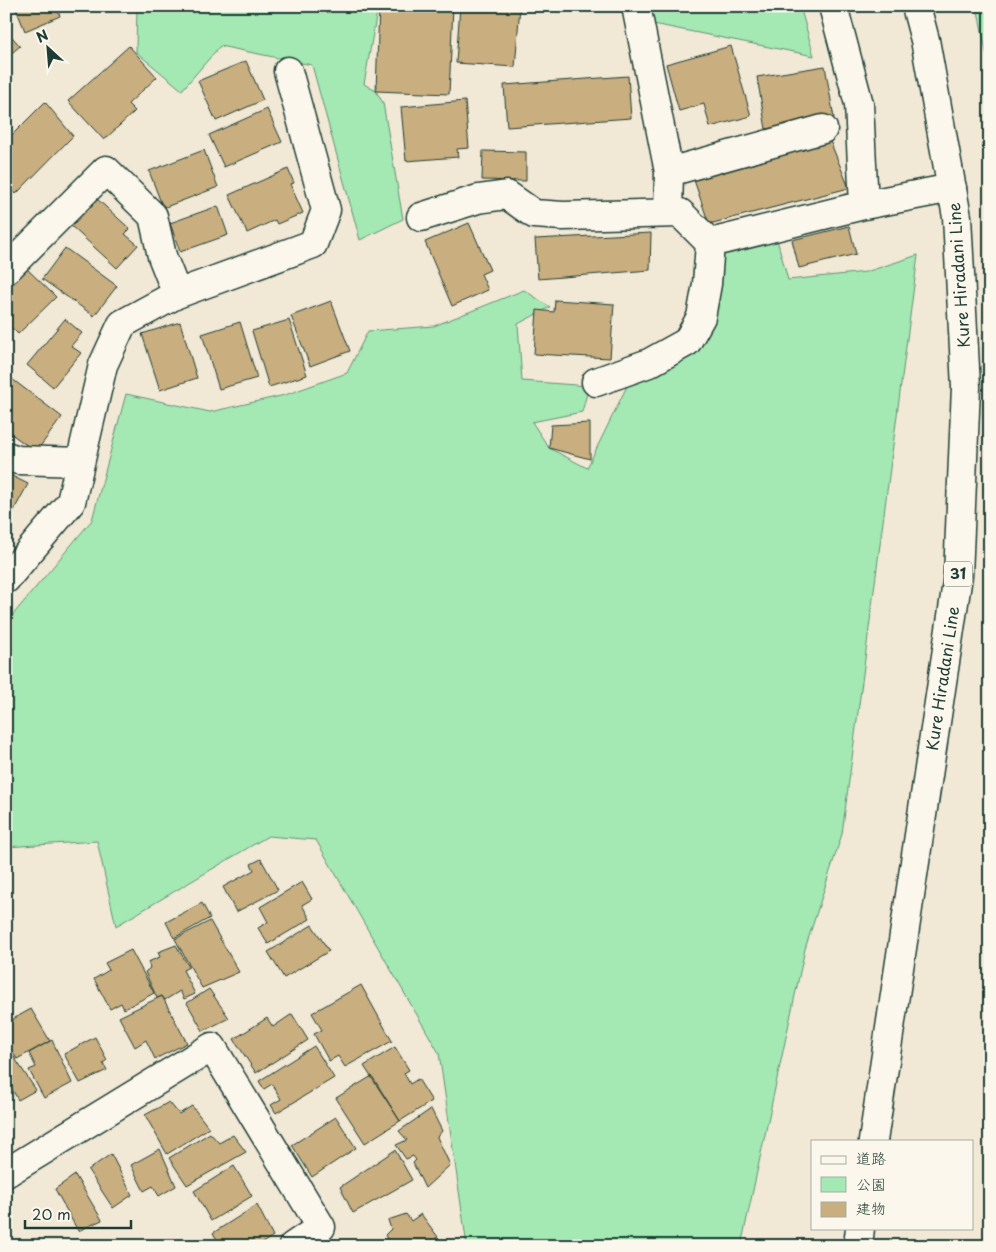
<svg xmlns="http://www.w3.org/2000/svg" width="996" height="1252" font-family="'Playpen Sans','Klee One',sans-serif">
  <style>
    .green { fill: #a4e8b3; stroke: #629274 }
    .building { fill: #c9ae7f; stroke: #1f3d34 }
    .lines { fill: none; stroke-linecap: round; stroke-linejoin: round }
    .minor-casing { stroke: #1f3d34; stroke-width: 31 }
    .primary-casing { stroke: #1f3d34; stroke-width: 31 }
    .minor { stroke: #fbf7ec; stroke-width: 28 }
    .primary { stroke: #fbf7ec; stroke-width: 28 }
    .labels { text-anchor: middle; stroke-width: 4; stroke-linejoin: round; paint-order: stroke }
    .shield { fill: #fbf7ec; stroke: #61756b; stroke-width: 1 }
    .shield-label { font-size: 15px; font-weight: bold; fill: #1f3d34 }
    .street-label { font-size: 16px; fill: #1f3d34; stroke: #fbf7ec }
  </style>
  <rect width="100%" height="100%" fill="#f1e8d6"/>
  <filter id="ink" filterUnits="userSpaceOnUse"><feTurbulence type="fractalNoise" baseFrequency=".02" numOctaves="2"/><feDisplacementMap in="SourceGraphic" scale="10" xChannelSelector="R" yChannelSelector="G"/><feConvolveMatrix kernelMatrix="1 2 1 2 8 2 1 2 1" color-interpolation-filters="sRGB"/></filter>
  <g filter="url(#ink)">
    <path class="green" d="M137,6h241l-14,78 12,7 7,12 20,116 -43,21 -48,-175 -92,-19 -38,44 -46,-38z
      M650,6h150l14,50 -166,-33z
      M977,6h13v66z
      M776,236l12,44 78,-8 52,-17 -76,579 -37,115 -64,297h-274l-28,-193 -123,-213 -48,-4 -152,90 -19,-85 -91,6v-224l86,-103 34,-126 84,18 75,-17 62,-22 21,-42 66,-5 90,-36 26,17 -32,17 4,57 67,5 -7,26 -50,10 17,26 38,20 41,-84 44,-18 25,-13 17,-41 10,-67z"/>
    <path class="building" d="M15,6h41l4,10 -35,15z
      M379,6h74l-4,88 -73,-3z
      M460,6h60l-5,61 -59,-4z
      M6,30l14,16 -14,12z
      M129,46l28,31 -29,27 7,7 -31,29 -36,-39z
      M731,46l20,70 -41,11 -6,-23 -25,7 -13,-47z
      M246,61l17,39 -47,21 -18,-40z
      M825,66l9,52 -68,11 -9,-52z
      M628,76l3,42 -124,9 -3,-42z
      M465,101l4,47 -12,1 1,8 -52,4 -5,-54z
      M45,102l28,34 -57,58 -10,-12v-41z
      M267,109l15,33 -58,25 -15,-32z
      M828,136l21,52 -140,36 -15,-44z
      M204,150l14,37 -55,21 -14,-37z
      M483,151l43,1v29l-44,-1z
      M288,169l6,14 -4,1 13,29 -26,11 -2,-4 -28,13 -18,-38z
      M96,198l34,31 -5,5 13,11 -21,23 -47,-43z
      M218,206l10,29 -48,17 -10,-29z
      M469,223l21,47 -9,4 7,16 -36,16 -27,-64z
      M849,226l7,28 -57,14 -7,-28z
      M651,233l-1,37 -112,9 -3,-40z
      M65,248l52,38 -23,30 -52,-37z
      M26,268l30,29 -38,37 -12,-12v-34z
      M555,300l59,4 -4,54 -76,-4 3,-44 17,2z
      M331,301l19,50 -40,15 -19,-50z
      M65,319l17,14 -11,13 10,7 -28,34 -26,-22z
      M289,320l18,55 -38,12 -17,-56z
      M180,322l17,56 -37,12 -18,-56z
      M240,322l17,56 -38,11 -17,-55z
      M12,379l50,38 -26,35 -30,-22v-43z
      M590,423v36l-41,-11 2,-23z
      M6,473l22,11 -22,41z
      M261,859l17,31 -42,22 -13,-25 31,-17 -3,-6z
      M302,882l10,17 -10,6 8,14 -42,25 -10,-16 10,-6 -8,-15z
      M202,903l8,15 -36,20 -8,-16z
      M210,921l29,51 -37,16 -27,-49z
      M312,925l17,26 -45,27 -16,-26z
      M176,945l13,22 -6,3 12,24 -11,5 -4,-8 -15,9 -3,-4 -5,2 -12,-26 5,-4 -2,-6 12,-5 -2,-5z
      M131,950l23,43 -30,16 -3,-6 -11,6 -16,-30 15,-9 -4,-7z
      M361,985l31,56 -47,26 -7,-11 -9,5 -15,-27 8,-4 -10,-17z
      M209,989l20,29 -26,13 -16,-28z
      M162,996l25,47 -32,16 -9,-19 -11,7 -16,-30z
      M31,1009l19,32 -33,18 -11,-18v-18z
      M292,1014l16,26 -52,33 -22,-34 33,-21 6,9z
      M95,1037l12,23 -4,3 4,7 -27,13 -16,-29z
      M52,1040l20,43 -28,15 -15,-28 7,-3 -7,-14z
      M6,1045l30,45 -18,10 -6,-11 -6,3z
      M314,1046l20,32 -58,35 -5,-8 10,-6 -9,-15 -8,5 -5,-8z
      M395,1047l14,23 -5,3 6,11 8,-5 14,22 -32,20 -36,-55z
      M372,1076l28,45 -35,22 -29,-45z
      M169,1102l10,12 13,-8 17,22 -42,26 -22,-39z
      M431,1109l11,22 -5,6 13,28 -25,23 -12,-25 3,-3 -3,-4 -7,3 -10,-14 11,-5 -8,-9z
      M336,1117l20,31 -44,29 -20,-32z
      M210,1133l9,10 14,-8 13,17 -59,33 -18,-27z
      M160,1149l16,37 -17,10 -6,-10 -9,5 -13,-26z
      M395,1150l17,30 -59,33 -13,-26z
      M111,1154l21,41 -19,13 -25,-38z
      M234,1166l18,30 -41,25 -17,-30z
      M75,1175l27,45 -24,11 -23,-42z
      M257,1205l16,31 -15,10h-37l-8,-13z
      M406,1214l5,7 10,-7 17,23 -15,9h-32l-6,-11 6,-6 -3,-9z"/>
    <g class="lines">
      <defs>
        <path id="minor" d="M636,6l33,166
          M833,6l26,98 5,101
          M668,213l1,-41 154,-43
          M421,217l57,-18 29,-4 27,19 29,2 117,-3 30,30 -3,41 -6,33 -14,25 -38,21 -53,19
          M710,243l154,-38 88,-17
          M6,270l100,-100 47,46 9,40 15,38
          M6,456l12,4 61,2
          M6,579l65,-77 32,-137 19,-41 55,-30 136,-50 13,-34 -38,-139
          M6,1173l206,-126 109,180 -28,19"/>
        <g id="primary">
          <path id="s1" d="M873,1141l85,-565 8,-189 -9,-170 -32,-177 -9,-34"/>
          <path d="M858,1246l2,-18"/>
        </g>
      </defs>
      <use href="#minor" class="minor-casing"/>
      <use href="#primary" class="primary-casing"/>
      <use href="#minor" class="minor"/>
      <use href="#primary" class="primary"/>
    </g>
  </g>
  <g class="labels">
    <rect class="shield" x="944" y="561.5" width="28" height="25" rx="4"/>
    <g class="shield-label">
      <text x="958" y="579">31</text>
    </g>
    <g class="street-label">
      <text transform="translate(959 275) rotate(-94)" y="6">Kure Hiradani Line</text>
      <text dy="6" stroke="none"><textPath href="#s1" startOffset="468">Kure Hiradani Line</textPath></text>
    </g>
  </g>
  <rect width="996" height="1252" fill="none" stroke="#fbf7ec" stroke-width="25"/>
  <rect x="12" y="12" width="971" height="1227" fill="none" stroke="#1f3d34" stroke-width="2" filter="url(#ink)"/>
  <rect x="811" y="1140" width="162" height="90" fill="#fbf7ec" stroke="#a3ada2"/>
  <rect x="821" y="1156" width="25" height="8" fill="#fbf7ec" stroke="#a3ada2"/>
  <text x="856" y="1164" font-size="15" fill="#1f3d34">道路</text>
  <rect x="821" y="1177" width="25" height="15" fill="#a4e8b3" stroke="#a3ada2"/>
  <text x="856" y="1190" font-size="15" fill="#1f3d34">公園</text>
  <rect x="821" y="1202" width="25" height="15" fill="#c9ae7f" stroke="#a3ada2"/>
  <text x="856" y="1214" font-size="15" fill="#1f3d34">建物</text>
  <g transform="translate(48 48) rotate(334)" stroke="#fbf7ec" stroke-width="4" paint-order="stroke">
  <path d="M0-4L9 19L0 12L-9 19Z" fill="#1f3d34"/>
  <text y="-8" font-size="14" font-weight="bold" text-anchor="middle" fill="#1f3d34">N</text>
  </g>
  <path d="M25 1220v8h106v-8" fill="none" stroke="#1f3d34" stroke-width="2.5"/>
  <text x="32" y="1220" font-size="15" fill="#1f3d34" stroke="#fbf7ec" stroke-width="4" paint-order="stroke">20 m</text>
</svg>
